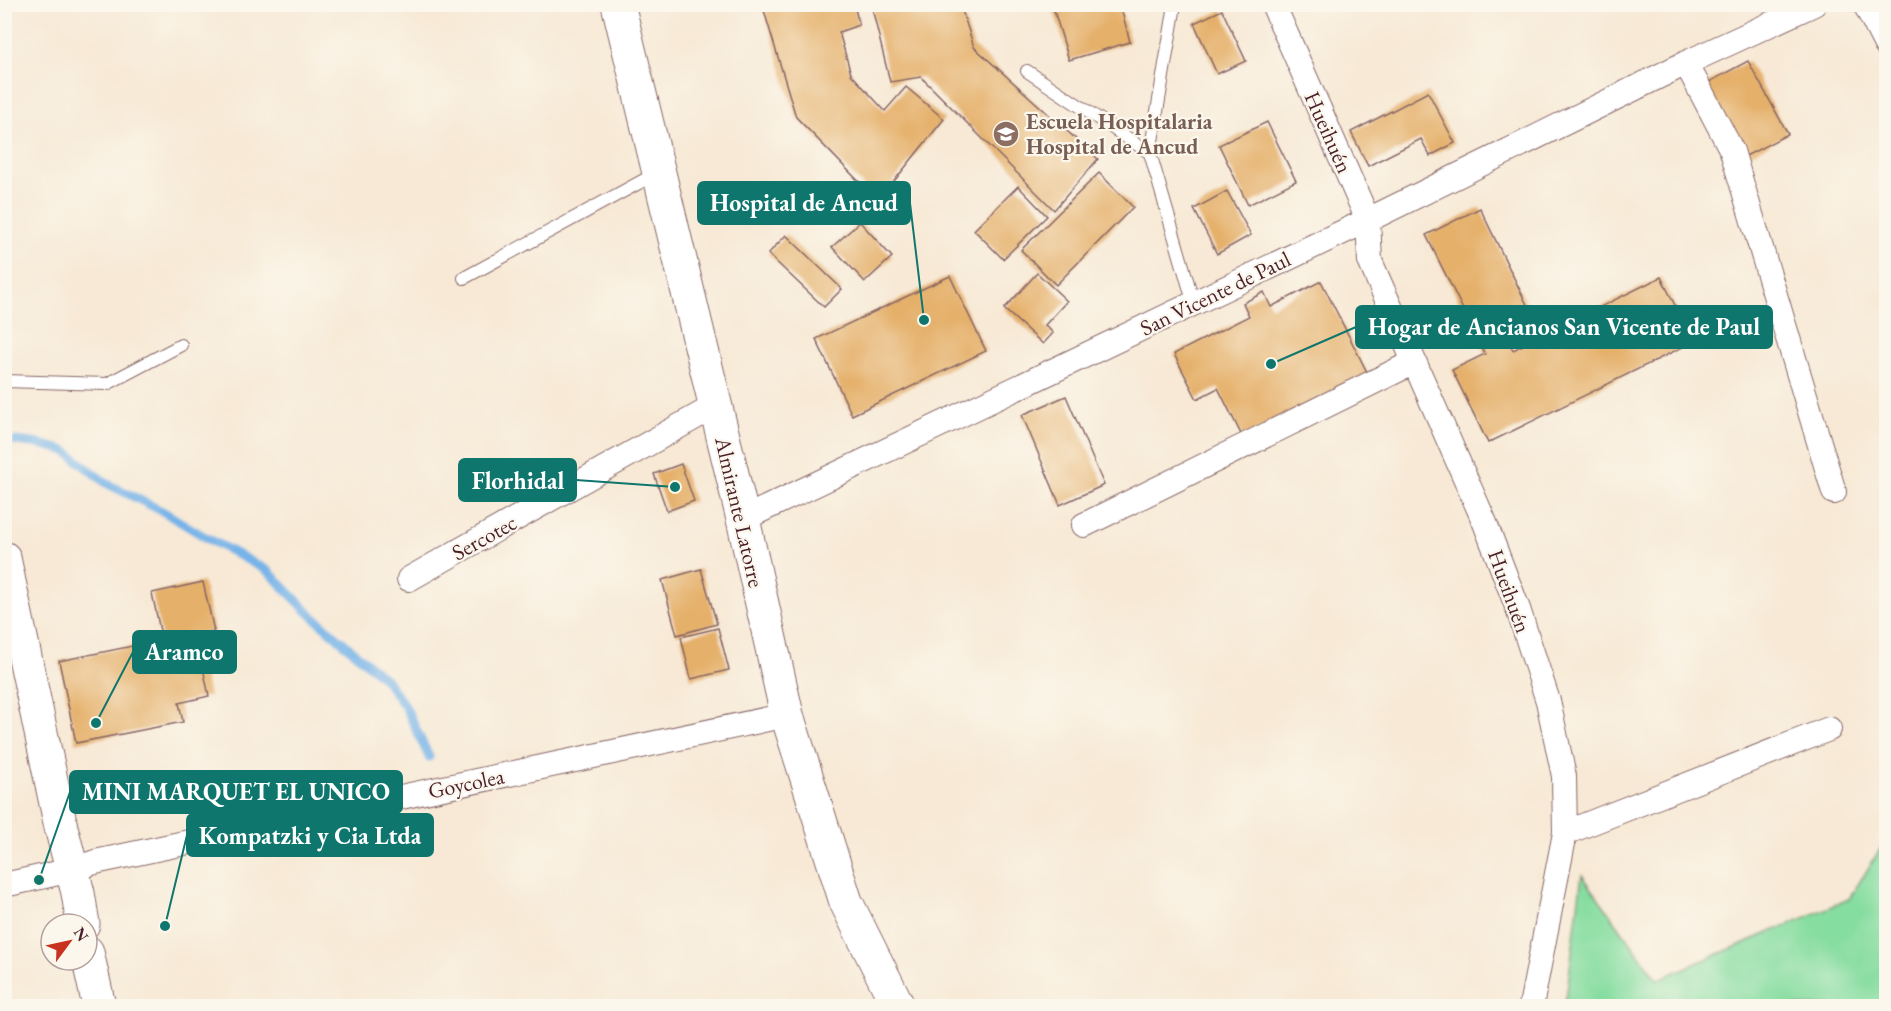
<svg xmlns="http://www.w3.org/2000/svg" width="1891" height="1011" font-family="'EB Garamond',serif">
  <style>
    .green { fill: #86dda0; stroke: #687e66; stroke-width: 1.5 }
    .lines { fill: none; stroke-linecap: round; stroke-linejoin: round }
    .stream { stroke: #76b3e8; stroke-width: 9 }
    .building { fill: #e5b06b }
    .service-casing { stroke: #876666; stroke-width: 14 }
    .minor-casing { stroke: #876666; stroke-width: 26 }
    .secondary-casing { stroke: #876666; stroke-width: 35 }
    .primary-casing { stroke: #876666; stroke-width: 35 }
    .service { stroke: #fff; stroke-width: 12 }
    .minor { stroke: #fff; stroke-width: 24 }
    .secondary { stroke: #fff; stroke-width: 33 }
    .primary { stroke: #fff; stroke-width: 33 }
    .labels { text-anchor: middle; stroke-width: 4.5; stroke-linejoin: round; paint-order: stroke }
    .education-label { font-size: 22px; font-weight: bold; fill: #785e54; stroke: #fbf7ec; text-anchor: start }
    .street-label { font-size: 22px; fill: #4a1f2b; stroke: #fbf7ec }
    .leader { fill: none; stroke: #0f766e; stroke-width: 2 }
    .callout-dot { fill: #0f766e; stroke: #fbf7ec; stroke-width: 2 }
    .callout { fill: #0f766e; stroke: #0f766e; stroke-width: 2 }
    .callout-label { font-size: 24px; text-anchor: middle; font-weight: bold; fill: #fff }
  </style>
  <rect width="100%" height="100%" fill="#fbf7ec"/>
  <filter id="ink" filterUnits="userSpaceOnUse"><feTurbulence type="fractalNoise" baseFrequency=".0167" numOctaves="2"/><feDisplacementMap in="SourceGraphic" scale="12" xChannelSelector="R" yChannelSelector="G"/><feConvolveMatrix kernelMatrix="1 2 1 2 8 2 1 2 1" color-interpolation-filters="sRGB"/></filter>
  <filter id="wash" filterUnits="userSpaceOnUse"><feTurbulence type="fractalNoise" baseFrequency=".008" numOctaves="4" result="noise"/><feDisplacementMap in="SourceGraphic" scale="24" xChannelSelector="R" yChannelSelector="G"/><feGaussianBlur stdDeviation="1.35" result="paint"/><feColorMatrix in="noise" values="0 0 0 0 0 0 0 0 0 0 0 0 0 0 0 0 0 1.4 0 .05"/><feComposite in="paint" operator="in"/></filter>
  <g filter="url(#wash)">
    <rect width="100%" height="100%" fill="#f7e9d5"/>
    <path class="green" d="M1886,840v166h-321l17,-131 75,105 192,-81z"/>
    <g class="lines">
      <path class="stream" d="M16,441l24,3 26,7 40,32 58,29 43,26 61,33 40,41 77,67 21,29 23,49"/>
    </g>
    <g id="blocks">
      <path class="building" d="M762,4h92l5,21 -20,7 12,42 34,37 21,-24 38,32 -66,82 -82,-84z
        M871,4h89l14,43 124,112 -44,51 -133,-133 -31,5z
        M1052,4h68l10,38 -61,18z
        M1222,10l24,51 -29,13 -23,-51z
        M1748,61l40,73 -44,23 -39,-73z
        M1428,92l27,51 -25,13 -9,-17 -53,27 -17,-34z
        M1267,122l29,59 -48,24 -29,-60z
        M1099,173l34,34 -77,78 -35,-35z
        M1018,186l29,30 -44,43 -29,-29z
        M1227,191l24,44 -34,19 -23,-45z
        M1480,208l51,105 -29,15 11,22 148,-73 32,65 -205,101 -36,-73 33,-16 -59,-119z
        M860,222l32,35 -27,25 -33,-35z
        M786,235l56,54 -18,18 -56,-53z
        M1037,273l30,28 -22,24 8,8 -10,11 -39,-35z
        M950,276l36,75 -134,64 -36,-76z
        M1321,281l47,93 -125,64 -25,-50 -21,11 -23,-45 75,-38 -6,-13 21,-11 7,15z
        M1066,396l38,89 -44,20 -38,-90z
        M681,464l13,37 -27,10 -13,-37z
        M701,569l16,55 -40,11 -15,-55z
        M203,582l11,49 -18,4 13,61 -30,7 4,19 -107,21 -17,-82 103,-21 -10,-47z
        M718,628l11,42 -38,9 -10,-42z"/>
    </g>
  </g>
  <g filter="url(#ink)">
    <use href="#blocks" fill-opacity="0" stroke="#876666" stroke-width="1.5"/>
    <g class="lines">
      <defs>
        <path id="service" d="M1027,71l123,82 44,151
          M1150,153l24,-142 -3,-7
          M464,278l193,-105
          M4,381l103,3 74,-39"/>
        <path id="minor" d="M1273,4l95,216 2,41 115,262 33,86 30,92 16,75 1,57 -34,173
          M1865,4l21,41
          M1686,63l46,88 102,341
          M743,519l625,-299 318,-157 128,-59
          M1084,525l330,-163
          M409,579l306,-173
          M1565,833l264,-104
          M4,885l68,-15 23,-8 692,-147"/>
        <path id="secondary" d="M618,4l125,515 44,196 59,187 52,104"/>
        <path id="primary" d="M4,558l57,269 17,66 5,31
          M87,952l12,54"/>
      </defs>
      <use href="#service" class="service-casing"/>
      <use href="#minor" class="minor-casing"/>
      <use href="#secondary" class="secondary-casing"/>
      <use href="#primary" class="primary-casing"/>
      <use href="#service" class="service"/>
      <use href="#minor" class="minor"/>
      <use href="#secondary" class="secondary"/>
      <use href="#primary" class="primary"/>
    </g>
  </g>
  <defs>
    <symbol id="school-disc" viewBox="-11 -11 22 22"><circle r="9.5" fill="#8d6e63" stroke="#fbf7ec"/><path d="M0-5L7-2L0 1L-7-2ZM-4 1L0 2.5L4 1V4Q0 6-4 4Z" fill="#fff"/></symbol>
  </defs>
  <g fill-rule="evenodd">
    <use href="#school-disc" x="991" y="119" width="30" height="30"/>
  </g>
  <g class="labels">
    <g class="education-label">
      <text x="1026" y="129">Escuela Hospitalaria<tspan x="1026" dy="25">Hospital de Ancud</tspan></text>
    </g>
    <g class="street-label">
      <text transform="translate(1329 132) rotate(66)" y="8">Hueihuén</text>
      <text transform="translate(1215 293) rotate(-26)" y="8">San Vicente de Paul</text>
      <text transform="translate(740 512) rotate(77)" y="8">Almirante Latorre</text>
      <text transform="translate(484 537) rotate(-29)" y="8">Sercotec</text>
      <text transform="translate(1510 591) rotate(70)" y="8">Hueihuén</text>
      <text transform="translate(466 783) rotate(-12)" y="8">Goycolea</text>
    </g>
  </g>
  <path class="leader" d="M924 320L910 203M1271 364L1356 327M675 487L576 480M96 723L133 652M39 880L70 792M165 926L187 835"/>
  <g class="callout-dot">
    <circle cx="924" cy="320" r="6"/>
    <circle cx="1271" cy="364" r="6"/>
    <circle cx="675" cy="487" r="6"/>
    <circle cx="96" cy="723" r="6"/>
    <circle cx="39" cy="880" r="6"/>
    <circle cx="165" cy="926" r="6"/>
  </g>
  <g class="callout">
    <rect x="698" y="182" width="212" height="42" rx="6"/>
    <rect x="1356" y="306" width="416" height="42" rx="6"/>
    <rect x="459" y="459" width="117" height="42" rx="6"/>
    <rect x="133" y="631" width="103" height="42" rx="6"/>
    <rect x="70" y="771" width="332" height="42" rx="6"/>
    <rect x="187" y="814" width="246" height="42" rx="6"/>
  </g>
  <g class="callout-label">
    <text x="804" y="211">Hospital de Ancud</text>
    <text x="1564" y="335">Hogar de Ancianos San Vicente de Paul</text>
    <text x="518" y="489">Florhidal</text>
    <text x="184" y="660">Aramco</text>
    <text x="236" y="800">MINI MARQUET EL UNICO</text>
    <text x="310" y="844">Kompatzki y Cia Ltda</text>
  </g>
  <rect width="1891" height="1011" fill="none" stroke="#fbf7ec" stroke-width="24"/>
  <g transform="translate(69 942) rotate(57)"><circle r="28" fill="#fbf7ec" stroke="#b4a19f" stroke-width="1.5"/>
  <path d="M0-4.5L10 22L0 15L-10 22Z" fill="#c8321e"/>
  <text y="-9" font-size="16" font-weight="bold" text-anchor="middle" fill="#4a1f2b">N</text>
  </g>
</svg>
